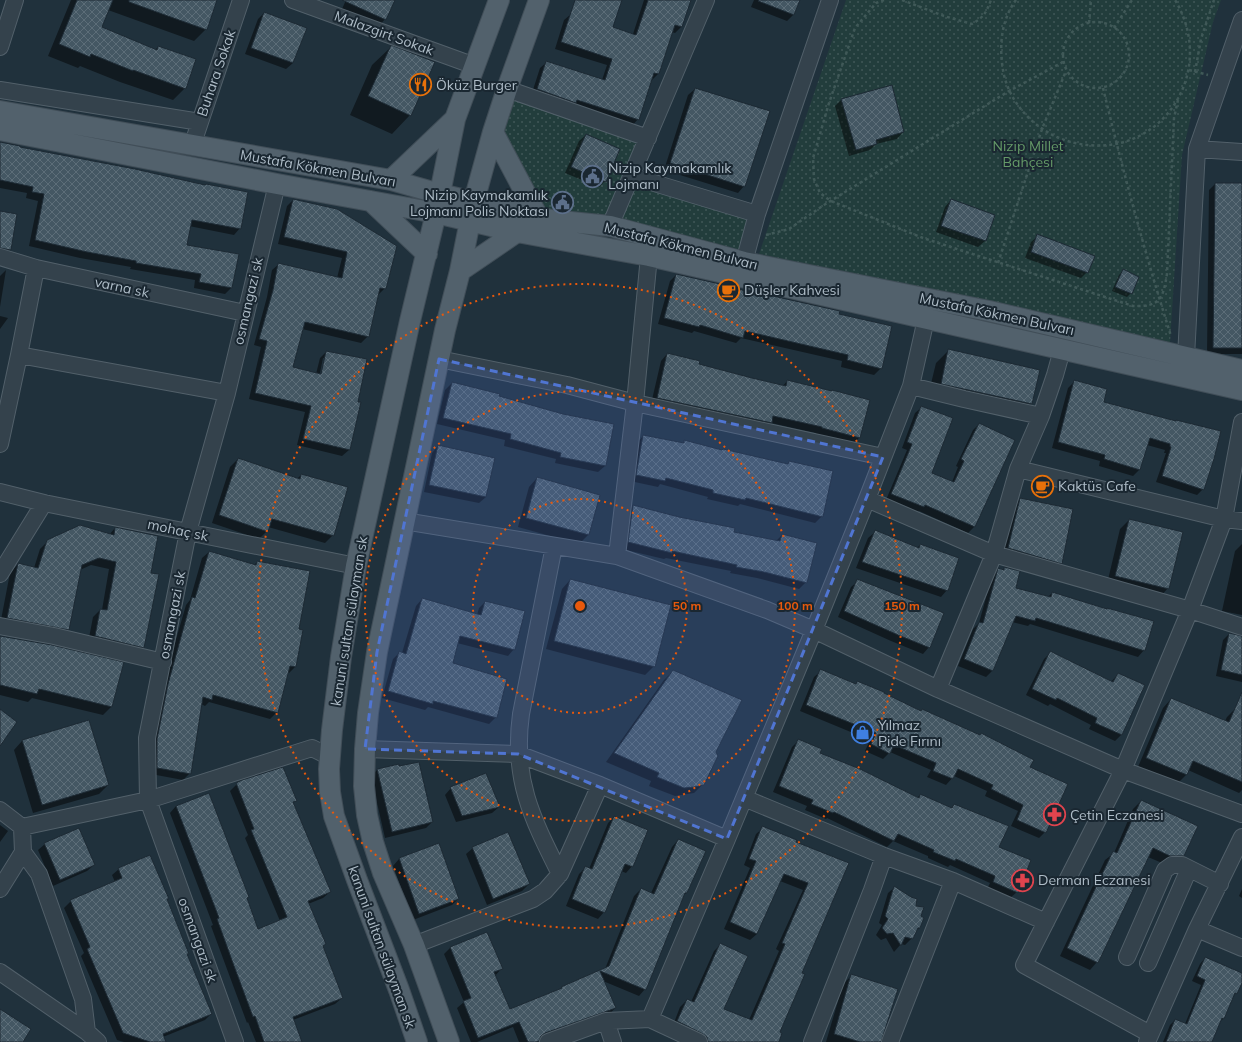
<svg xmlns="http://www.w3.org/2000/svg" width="1242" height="1042" font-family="Mulish,sans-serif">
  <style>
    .park { fill: url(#park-dots) }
    .shadow { fill: #0007; fill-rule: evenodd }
    .building { fill: url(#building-cross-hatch); stroke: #1c2933 }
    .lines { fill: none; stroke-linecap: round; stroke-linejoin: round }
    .minor-casing { stroke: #52606a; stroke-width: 18 }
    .major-casing { stroke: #414e58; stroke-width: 22 }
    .path { stroke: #405958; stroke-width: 2.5; stroke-dasharray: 3 3; stroke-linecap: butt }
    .minor { stroke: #34424c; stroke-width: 16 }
    .major { stroke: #52616c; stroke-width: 20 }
    .marked { fill: #5075d2; fill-opacity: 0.2; stroke: #5075d2; stroke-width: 3; stroke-dasharray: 8 5; stroke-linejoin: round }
    .ring { fill: none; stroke: #e8590c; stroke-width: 2; stroke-dasharray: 2 4 }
    .labels { text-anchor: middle; stroke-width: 4; stroke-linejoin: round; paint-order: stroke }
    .street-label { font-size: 14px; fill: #afbdc8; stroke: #1a2731 }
    .poi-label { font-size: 14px; fill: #afbdc8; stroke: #1a2731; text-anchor: start }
    .park-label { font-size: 14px; fill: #659b68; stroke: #1a2731 }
    .centre { fill: #e8590c; stroke: #1a2731; stroke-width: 2 }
    .ring-label { font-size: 12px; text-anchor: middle; font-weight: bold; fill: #e8590c; stroke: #1a2731; stroke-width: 4; stroke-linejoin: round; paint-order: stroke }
  </style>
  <defs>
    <pattern id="park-dots" width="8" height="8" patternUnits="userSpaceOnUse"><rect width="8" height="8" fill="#223d3c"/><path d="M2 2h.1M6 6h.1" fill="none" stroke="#405757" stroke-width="1.8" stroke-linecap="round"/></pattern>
    <pattern id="building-cross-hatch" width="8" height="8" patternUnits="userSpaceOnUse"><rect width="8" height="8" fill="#445763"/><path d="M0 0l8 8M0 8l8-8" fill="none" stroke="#5c6d78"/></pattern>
  </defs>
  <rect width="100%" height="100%" fill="#20313c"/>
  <path class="park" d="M846,0h375l-8,22 -31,133 -12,188 -179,-41 -232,-48z
    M507,89l141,49 -17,38 126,38 -13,48 -193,-42 -58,-88z"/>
  <path class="shadow" d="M70,0h146l-10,29 -12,12 -86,-31 -7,17 54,23 3,-3 27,41 -12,12 -53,-18 -40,-16 -2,2 -30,-12 23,-56z
    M346,0h48l-9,19 -6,7 -37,-17z
    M575,0h46l-9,28 21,6 11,-34h46l-9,27 -6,6 -3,-1 -14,42 -6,6 -14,39 -6,7 -101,-30 9,-28 7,-6 55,18 5,-15 -52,-16 9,-29 6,-5z
    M754,0h45l-5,14 -7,7 -36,-14z
    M264,13l41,15 -12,35 -7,6 -41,-15 13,-35z
    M391,47l19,68 -18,19 -42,-19 22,-50z
    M891,86l12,46 -6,7 -21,5 -6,6 -21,6 -14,-50 6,-6z
    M695,89l49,97 -6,7 -74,-23 24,-75z
    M586,135l19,46 -6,6 -34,-14 14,-32z
    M0,143l18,5 222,80 -6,7 -45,-9 -3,20 51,9 -6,33 -6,6 -31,-6 1,-8 -65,-11 1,-2 -51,-9 -51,-12 9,-45 -12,-3 1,-5 -27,-5z
    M1215,184h27v170h-35l2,-164z
    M293,200l92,88 -7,7 -10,41 -7,7 -59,-14 -11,39 25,6 4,-16 6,-6 23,98 -7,6 -45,-11 8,-33 -56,-13 12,-52 -7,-2 13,-48 5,-27 7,-6 58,14 5,-20 -64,-14 9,-38zM323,358h2l-4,21 -2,-1z
    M951,200l43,15 -9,26 -7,6 -42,-15 9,-25z
    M1038,236l49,36 -6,6 -56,-20 6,-16z
    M6,270l-6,37v-31z
    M1123,271l8,22 -4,4 -15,-6 7,-16z
    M676,275l86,22 2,-2 74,19 43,54 -7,7 -33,-8 1,-6 -101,-23 -5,5 -42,-12 -2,2 -34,-9 12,-43z
    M0,316l8,2 -8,11z
    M949,350l82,54 -13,13 -90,-21 8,-33z
    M667,354l31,11 85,21 4,-5 44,11 1,-1 37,9 -10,38 -7,6 -36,-9v-2l-45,-10 -6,6 -114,-25 10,-43z
    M1074,382l29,21 72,19 28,67 -6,6 -41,-13 10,-29h-2l1,-3 -18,-5 -8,25 -6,6 -34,-10 1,-5 -48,-13 16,-60z
    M452,383l111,32 50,10 -8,41 -7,6 -43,-9 1,-4 -52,-13 1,-6 -68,-16 8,-34z
    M922,407l9,66 21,9 6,-15 -2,-1 17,-36 6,-6 -5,103 -6,6 -49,-22 -2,2 -31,-13 21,-50 -5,-2 13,-35z
    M643,436l39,8 3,-3 37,10 65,14 2,-3 33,54 -7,7 -75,-19 -2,2 -31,-7 1,-2 -48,-13 -2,3 -28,-6 7,-38z
    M438,446l56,12 -8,39 -7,6 -55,-11 8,-39z
    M238,459l59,20 4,-4 32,60 -8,8 -57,-16 -1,4 -8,8 -47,-16 18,-56z
    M537,478l62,17 -11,40 -9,9 -61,-17 11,-40z
    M1020,499l41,64 -8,9 -53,-15 11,-49z
    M633,506l100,26 43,9 6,-6 24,47 -7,7 -42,-11 -27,-5 1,-2 -65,-13 -2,1 -42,-10 4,-36z
    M1129,520l39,68 -8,9 -53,-13 13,-55z
    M115,528l35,45 -7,74 -7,7 -48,-11 5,-26 7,-7h2l7,-41 -18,-4 -11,5 -12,59 -7,7 -61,-11 10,-52 8,-9 16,4 6,-19 8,-8 61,-6z
    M875,532l42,16 3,-3 27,45 -6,7 -85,-29 12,-30z
    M1242,544v71l-20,-4 13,-60z
    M209,552l45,13 3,-3 38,105 -6,6h-2l-10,39 -7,7 -61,-17 -4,4 -4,-2 -11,69 -7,7 -32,-6v-28l10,-55 25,-86 4,-5 12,-42z
    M1005,568l10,21 33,8 4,-4 92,57 -6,7 -108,-33 -2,2 -16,-4 -20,49 -6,6 -28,-11 15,-37 6,-6 13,-47 7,-6h3z
    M570,580l84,86 -9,9 -99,-26 16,-60z
    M858,581l71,66 -6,7 -32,-13 -53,-24 13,-30z
    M422,599l55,16 2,-7 6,-6 29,47 -6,7 -51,-13 -5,20 44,54 -7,7 -61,-17 -3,3 -43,-12 11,-39 6,-6h3l14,-47z
    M1229,634l13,3v45l-26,-6 7,-36z
    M0,637l111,70 -8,8 -71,-17 -4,4 -28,-7z
    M1050,653l61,29 7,-8 25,12 -22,49 -6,6 -26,-12 2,-4 -41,-21 -2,2 -22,-11 18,-36z
    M673,671l42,81 -12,32 -9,9 -19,3 -26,-10 2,-5 -45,-19 58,-82z
    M821,671l34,13 3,-2 62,29 2,-1 107,58 16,64 -6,6 -28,-12 7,-15 -33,-15 2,-5 -33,-15 -8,9 -19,-8 4,-7 -41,-18 -7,7 -18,-8 5,-11 -70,-29 14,-34z
    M1171,699l54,22 2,-4 9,-9 6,3v79l-3,3 -51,-23 -2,5 -8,8 -40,-16 25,-59z
    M88,721l20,64 -9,9 -66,19 -19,-63 8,-9z
    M798,741l21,13 98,44 3,-3 31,13 3,-3 44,42 19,45 -7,6 -23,-9 3,-6 -40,-18 -2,2 -20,-9v-2l-35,-15 -6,6 -60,-29 -1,1 -21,-9 2,-4 -34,-14 19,-45z
    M377,770l55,52 -6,6 -41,10 -14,-62z
    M237,784l58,17 -3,3 38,88 -7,6 -15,6 14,43 20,51 -7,6 -42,16 8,22h-45l-8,-20 -1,1 -36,-97 2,-1 -43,-112 6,-7 70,93 12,31 22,-9 -35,-83 3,-3 -18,-44z
    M451,788l48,19 -7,6 -36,9 -11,-27z
    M1141,801l43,54 -8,8h-14l-14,-6 -51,105 -7,8 -30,-14 45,-96 9,-7 19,-44z
    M614,817l18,49 -6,7 -5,-2 -17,41 -6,7 -32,-13 13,-32 7,-7 3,2 19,-46z
    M0,825l8,6 -8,11z
    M763,828l32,15 53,21 -47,109 -22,60 -1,9h-79l-27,-14 8,-21 7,-7 4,2 23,-51 6,-6 3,65 26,10 30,-69 -3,-2 27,-59 -23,-9 -23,53 -7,6 -26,-11 26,-61 -6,-3 12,-31z
    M678,840l8,53 -4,4 -37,92 -6,7 -36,-15 12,27 -6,7 -71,24 -2,3h-17l-6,-15 -36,15h-6l-14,-34 7,-6 -20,-48 6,-6 36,-15 15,36 -6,7 14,35 50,-21 3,-3 43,-18 29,-73 7,-7 10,4 21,-46z
    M45,844l49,21 -7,6 -34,15 -15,-36z
    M438,845l20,54 -6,6 -39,15 -20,-54 6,-7z
    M473,848l56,36 -7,7 -35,14 -21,-51z
    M119,869l47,31 22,53 -2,2 25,59 -6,6 -42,17 2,5h-41l-7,-2 -36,-84 3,-3 -20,-45 7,-7 44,-19 -3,-7z
    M895,887l20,20 5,10 -1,11 -4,4 -3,6 -7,7 -4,-1 -7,8 -8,-14 -5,2 -5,-5 6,-10 -3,-2 9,-30z
    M1242,889v9l-3,-2z
    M1205,958l37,16v6l-6,13 -5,6 -8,20 -4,3 -8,20h-48l7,-17 5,-5 10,4 16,-39 -9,-4 8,-17z
    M852,975l28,67h-54l17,-58z"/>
  <path class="building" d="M77,0h36l-11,27 55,23 1,-4 38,13 -10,30 -53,-19v1l-42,-17 -1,3 -31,-13z
    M129,0h88l-10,30 -42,-15 -36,-13z
    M342,0h53l-9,20z
    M575,0h47l-9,27 23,8 12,-35h43l-9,27 -7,-2 -16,49 -5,-1 -15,47 -62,-20 -1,3 -39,-14 9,-28 59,19 7,-21 -51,-17z
    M759,0h41l-6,15 -36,-14z
    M264,12l43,16 -14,35 -42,-15z
    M391,45l44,17 -24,54 -43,-20z
    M892,85l12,47 -28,8 1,4 -21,6 -15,-51z
    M695,88l75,23 -25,76 -75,-24z
    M586,134l34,15 -14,33 -35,-15z
    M0,142l20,4v1l115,22 70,16 1,-1 42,8 -7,37 -49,-9 -5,25 52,9 -7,34 -33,-6 2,-8 -65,-11v-2l-49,-9 -52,-12 9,-46 -12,-2 1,-5 -33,-7z
    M1215,183h27v165h-29z
    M293,199l44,10 60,37 -11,43 -6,-1 -11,49 -64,-15 -12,45 28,7 5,-23 41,8 -9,43h3l-11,48 -47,-11 8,-33 -56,-13 12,-52 -8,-2 14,-49 5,-27 64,15 5,-26 -63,-15z
    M951,199l44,16 -9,26 -45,-15z
    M0,211l17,3 -6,36 -11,-2z
    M1037,234l58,22 -7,17 -57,-21z
    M1123,269l16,8 -7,17 -17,-7z
    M676,274l44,10 44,12v-2l76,17 -1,3 53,12 -10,43 -35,-9 1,-5 -103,-24 -2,7 -43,-13 -1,2 -35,-9z
    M948,349l92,21 -8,34 -91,-20z
    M667,353l33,8 -1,3 53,14 34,8 1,-6 45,11v-1l38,10 -10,38 -38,-10v-1l-49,-11 -1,7 -115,-25z
    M1074,380l33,9 -3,13 72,19v-1l45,11 -7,28 -10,31 -42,-14 9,-29h-1v-3l-20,-6 -10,32 -36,-11 1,-4 -47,-13z
    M452,382l48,12 -1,2 64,18 51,10 -8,42 -46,-9 1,-4 -51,-14 1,-5 -68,-16z
    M921,406l32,12 -21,55 22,9 10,-21 -3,-2 18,-36 36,17 -40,87 -50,-22 -1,2 -33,-13 21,-50 -5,-2z
    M643,435l41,8v-3l38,10 1,-1 65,15 1,-3 44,10 -10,46 -77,-19 -1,2 -32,-7v-3l-47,-12 -1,3 -29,-6z
    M438,445l57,13 -9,39 -57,-12z
    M238,458l62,21 1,-5 47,13 -14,49 -62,-17 -4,13 -49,-17z
    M537,477l63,18 -11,40 -63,-17z
    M1020,498l53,11 -11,55 -54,-16z
    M633,505l46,12 56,11 -1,4 46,9 2,-7 35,9 -10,40 -43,-11 -28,-5 1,-2 -65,-14v2l-44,-11z
    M1129,519l54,13 -14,57 -54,-13z
    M80,525l34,10 1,-8 43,9 -7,37 8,1 -15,74 -49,-12 5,-27 7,1 9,-48 -17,-4 -17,7 -13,65 -62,-12 11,-55 20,5 9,-28z
    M875,530l44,18 1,-4 39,14 -11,33 -86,-29z
    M209,551l47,14 1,-4 53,10 -11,58 4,1 -7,37 -6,-1 -12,47 -65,-18 -1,5 -9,-3 -12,77 -34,-6v-29l11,-55 24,-87 3,1z
    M1004,567l16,4 -4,17 35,9 1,-5 55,17v-1l47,13 -9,30 -109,-33 -1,3 -19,-5 -23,55 -29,-12 15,-37 4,1 15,-55 6,2z
    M570,579l101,26 -16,62 -101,-26z
    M857,579l87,34 -14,35 -32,-13 -54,-24z
    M422,598l59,17 4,-14 40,10 -10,39 -55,-14 -7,27 54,16 -10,39 -64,-17v3l-45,-13 11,-40 7,3z
    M1229,633l13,3v39l-21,-5z
    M0,636l52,9 72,17 -12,45 -73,-18 -2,5 -37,-9z
    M1050,651l63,31 5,-9 27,12 -23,50 -27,-12 2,-5 -40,-20 -1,2 -24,-11z
    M820,669l36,15 1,-3 27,11v1l37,18 1,-2 58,26 1,-2 53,27 -4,7 38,17 -22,49 -29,-13 6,-15 -32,-16 2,-4 -35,-16 -5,10 -20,-8 3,-8 -42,-18 -4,9 -19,-10 5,-11 -70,-28z
    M673,670l69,30 -26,52 2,4 -14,29 -10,2 -10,1 -27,-11 2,-4 -45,-20z
    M1242,692v90l-49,-21 -6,14 -41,-17 25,-60 58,24z
    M0,709l17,13 -17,24z
    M89,720l20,65 -67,20 -20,-65z
    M798,739l24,10 -2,4 40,16 59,29 1,-4 32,14 2,-4 55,22 -10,21 32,13 -13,33 -25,-11 2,-6 -39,-17 -1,2 -22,-9 1,-2 -36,-16 -4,7 -60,-29 -1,1 -22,-9 2,-4 -34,-14z
    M419,762l14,60 -41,10 -15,-63 22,-5v2z
    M283,767l14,34 -4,1 38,90 -23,9 18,43 -3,2 20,52 -50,19 9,25h-38l-9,-26 -2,1 -19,-51 -17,-47 2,-1 -43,-112 33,-13 40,104 -2,1 11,31 29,-12 -36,-87 3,-1 -18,-46 6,-3z
    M486,773l14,34 -38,9 -12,-29z
    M1141,800l57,26 -14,30h-14l-17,-8 -55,115 -31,-15 46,-97 4,2z
    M614,816l34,14 -15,37 -8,-3 -20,49 -33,-14 13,-33 7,3z
    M762,826l35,14 -1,2 53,21 -47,110 3,1 -25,58 2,1 -3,9h-71l-1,-5 -4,-3 -26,-13 10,-22 7,3 26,-59 28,13 -24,53 28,11 33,-76 -3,-1 26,-60 -24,-9 -27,60 -27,-12 26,-61 -7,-2z
    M79,828l16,37 -35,15 -16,-37z
    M508,832l22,52 -37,15 -21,-52z
    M678,839l28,12 -19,42h-2l-39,97 -46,-19 16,37 -71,25 -4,3 -2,5 -3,1h-8l-9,-20 -41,16 -15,-37 8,-3 -21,-51 37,-15 16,37 -9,3 16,37 52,-21 -1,-1 48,-21 32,-78 13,6z
    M439,843l20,56 -40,15 -20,-56z
    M150,855l19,44h-2l22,55h-2l25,60 -49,20 3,8h-16l-27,-9 -36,-84 3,-2 -20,-47 52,-22 -4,-10z
    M894,886l17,11 6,2 -1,7 8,1 -3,9 3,2 -4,10h-2l-5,11 -8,-2 -4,9 -8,-13 -6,1 -5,-6 6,-9 -3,-3z
    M1205,957l37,16v10l-5,11 -2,-1 -11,26 -2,-1 -10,24h-46l9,-23 12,5 18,-44 -8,-4z
    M851,974l47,15 -17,53h-21l-26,-8z
    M0,1009l31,20 -8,13h-23z"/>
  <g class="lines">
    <defs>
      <path id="minor" d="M293,0l182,66
        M0,47l15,-47
        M507,89l141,49
        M0,90l200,32
        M192,146l49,-146
        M1197,149l45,-129
        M631,176l126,38
        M610,226l96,-226
        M0,257l36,11 209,45
        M744,262l13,-48 73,-214
        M19,355l208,38
        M1186,357l11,-208 45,3
        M439,359l128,26 68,18 248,54
        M911,386l53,13 77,17
        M0,444l19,-89 17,-87
        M1018,469l206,50 18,2
        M0,492l44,11 312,63
        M867,499l127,55 196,56 52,17
        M404,521l213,35 150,54 47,20 124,59 185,81 119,44
        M617,556l18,-153 14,-147
        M0,574l44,-71
        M0,626l54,10 109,26
        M938,689l56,-135 24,-85 23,-53 14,-41 7,-25
        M365,749l153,5 82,31 127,54
        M744,798l140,58 69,25 93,41
        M0,810l22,17 126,-27 164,-52 18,9
        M22,827l1,25 16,22 44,125 4,33
        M560,874l40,-89
        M0,889l23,-37
        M1197,929l45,19
        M414,945l119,-46 12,-8 15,-17c-28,-56 -48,-95 -39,-160l33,-168
        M1127,957l38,-87 7,-5h10l38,19
        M1148,963l41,-94
        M0,972l87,60 11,10
        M650,1019l49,23
        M606,1021l7,21
        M1150,1034l-126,-69 99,-195 67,-160 34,-91 18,-97
        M235,1042l-87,-242 -1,-62 41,-206 39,-139 50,-209
        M548,1042l58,-21 44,-2 77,-180 87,-209 53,-131 44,-113 15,-67
        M812,1042l60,-152 12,-34
        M890,1042l63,-161
        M1147,1042l50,-113 45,-92"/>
      <path id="major" d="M0,111l391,69 49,14 111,26 59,6 134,36 245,49 253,59
        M0,130l277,54 159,29 81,19 132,24 593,134
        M493,132l45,85
        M391,180l64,-61
        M371,201l56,53
        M460,271l57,-39
        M417,1042l-18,-52 -42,-110 -23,-64 -4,-24 -1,-23 3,-39 9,-73 15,-91 54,-245 26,-108 19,-94 44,-119
        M449,1042l-35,-97 -31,-72 -10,-31 -6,-27 -3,-29 1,-37 3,-36 9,-61 68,-322 15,-59 14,-70 19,-69 14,-43 32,-89"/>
    </defs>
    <use href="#minor" class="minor-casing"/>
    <use href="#major" class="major-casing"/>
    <path class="path" d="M884,0l-8,3 -21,25 -26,75 -16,55 1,21 6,14 11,8 92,37 210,68c27,1 30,-7 34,-32l7,-156 4,-18
      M902,0l42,16 28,8c12,-7 14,-11 19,-24
      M1016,0c-15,20 -17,46 -13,70 3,18 12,34 25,47 13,13 29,22 47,26 85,19 144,-70 100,-143
      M1063 55a33 33 0 1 1 66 0a33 33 0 1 1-66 0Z
      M1089,23l2,-23
      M1114,28l18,-28
      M1189,70l19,5
      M1195,72l6,-33 13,-39
      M1103,88c20,83 42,166 68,248
      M766,235l23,-6 35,-24 185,-114 54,-29
      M998,263l44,-134 24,-58"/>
    <use href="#minor" class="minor"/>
    <use href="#major" class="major"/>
  </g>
  <path class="marked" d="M439,359l444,98 -156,382 -209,-85 -153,-5 12,-97z"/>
  <g class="ring">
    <circle cx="580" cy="606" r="107"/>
    <circle cx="580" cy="606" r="215"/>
    <circle cx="580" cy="606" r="322"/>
  </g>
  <defs>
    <symbol id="restaurant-ring" viewBox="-11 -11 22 22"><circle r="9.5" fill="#1a2731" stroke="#e8710a" stroke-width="1.5"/><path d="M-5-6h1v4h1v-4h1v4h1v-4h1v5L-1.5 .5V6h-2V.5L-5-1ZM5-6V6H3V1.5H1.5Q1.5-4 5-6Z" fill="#e8710a"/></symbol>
    <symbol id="civic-ring" viewBox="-11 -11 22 22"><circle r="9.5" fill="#1a2731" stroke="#5c6f8a" stroke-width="1.5"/><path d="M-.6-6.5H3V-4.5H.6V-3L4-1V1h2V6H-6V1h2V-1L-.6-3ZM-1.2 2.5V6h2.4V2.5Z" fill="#5c6f8a"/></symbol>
    <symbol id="cafe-ring" viewBox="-11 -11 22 22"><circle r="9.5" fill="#1a2731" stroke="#e8710a" stroke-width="1.5"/><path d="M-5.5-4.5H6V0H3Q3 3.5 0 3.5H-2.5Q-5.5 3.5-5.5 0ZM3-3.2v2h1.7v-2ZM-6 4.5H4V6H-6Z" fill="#e8710a"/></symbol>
    <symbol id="shop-ring" viewBox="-11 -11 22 22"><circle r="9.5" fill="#1a2731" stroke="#3f7fe0" stroke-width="1.5"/><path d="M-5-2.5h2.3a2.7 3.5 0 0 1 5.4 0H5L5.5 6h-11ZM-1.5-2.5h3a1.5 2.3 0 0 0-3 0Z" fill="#3f7fe0"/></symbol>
    <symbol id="pharmacy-ring" viewBox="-11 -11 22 22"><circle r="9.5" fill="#1a2731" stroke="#e0444e" stroke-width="1.5"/><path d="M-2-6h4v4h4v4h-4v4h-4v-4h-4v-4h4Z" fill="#e0444e"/></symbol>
  </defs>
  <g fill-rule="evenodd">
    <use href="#restaurant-ring" x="408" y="72" width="25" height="25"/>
    <use href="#civic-ring" x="580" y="164" width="25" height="25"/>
    <use href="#civic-ring" x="550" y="190" width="25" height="25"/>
    <use href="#cafe-ring" x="716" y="278" width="25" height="25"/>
    <use href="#cafe-ring" x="1030" y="474" width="25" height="25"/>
    <use href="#shop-ring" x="850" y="720" width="25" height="25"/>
    <use href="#pharmacy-ring" x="1042" y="802" width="25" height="25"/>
    <use href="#pharmacy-ring" x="1010" y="868" width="25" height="25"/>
  </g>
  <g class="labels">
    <g class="street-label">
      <text transform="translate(384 33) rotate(20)" y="5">Malazgirt Sokak</text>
      <text transform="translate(216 73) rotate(-71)" y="5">Buhara Sokak</text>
      <text transform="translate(318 168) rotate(10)" y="5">Mustafa Kökmen Bulvarı</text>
      <text transform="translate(681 246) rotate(14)" y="5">Mustafa Kökmen Bulvarı</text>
      <text transform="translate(122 287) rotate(12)" y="5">varna sk</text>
      <text transform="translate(248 301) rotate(-77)" y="5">osmangazi sk</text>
      <text transform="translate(997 314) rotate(12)" y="5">Mustafa Kökmen Bulvarı</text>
      <text transform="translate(178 530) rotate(12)" y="5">mohaç sk</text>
      <text transform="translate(172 615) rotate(-79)" y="5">osmangazi sk</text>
      <text transform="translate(349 621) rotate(-81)" y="5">kanuni sultan sülayman sk</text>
      <text transform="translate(198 940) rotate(70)" y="5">osmangazi sk</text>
      <text transform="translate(382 947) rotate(70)" y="5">kanuni sultan sülayman sk</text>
    </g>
    <g class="poi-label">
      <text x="436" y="90">Öküz Burger</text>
      <text x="608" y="173">Nizip Kaymakamlık<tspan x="608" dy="16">Lojmanı</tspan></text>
      <text x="548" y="200" text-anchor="end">Nizip Kaymakamlık<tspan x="548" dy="16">Lojmanı Polis Noktası</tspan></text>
      <text x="744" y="295">Düşler Kahvesi</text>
      <text x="1058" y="491">Kaktüs Cafe</text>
      <text x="878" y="730">Yılmaz<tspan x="878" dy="16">Pide Fırını</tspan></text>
      <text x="1070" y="820">Çetin Eczanesi</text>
      <text x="1038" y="885">Derman Eczanesi</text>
    </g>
    <g class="park-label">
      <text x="1028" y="151">Nizip Millet<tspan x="1028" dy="16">Bahçesi</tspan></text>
    </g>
  </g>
  <circle cx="580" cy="606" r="6" class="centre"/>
  <g class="ring-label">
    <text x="687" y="610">50 m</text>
    <text x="795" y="610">100 m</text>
    <text x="902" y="610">150 m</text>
  </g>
</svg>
